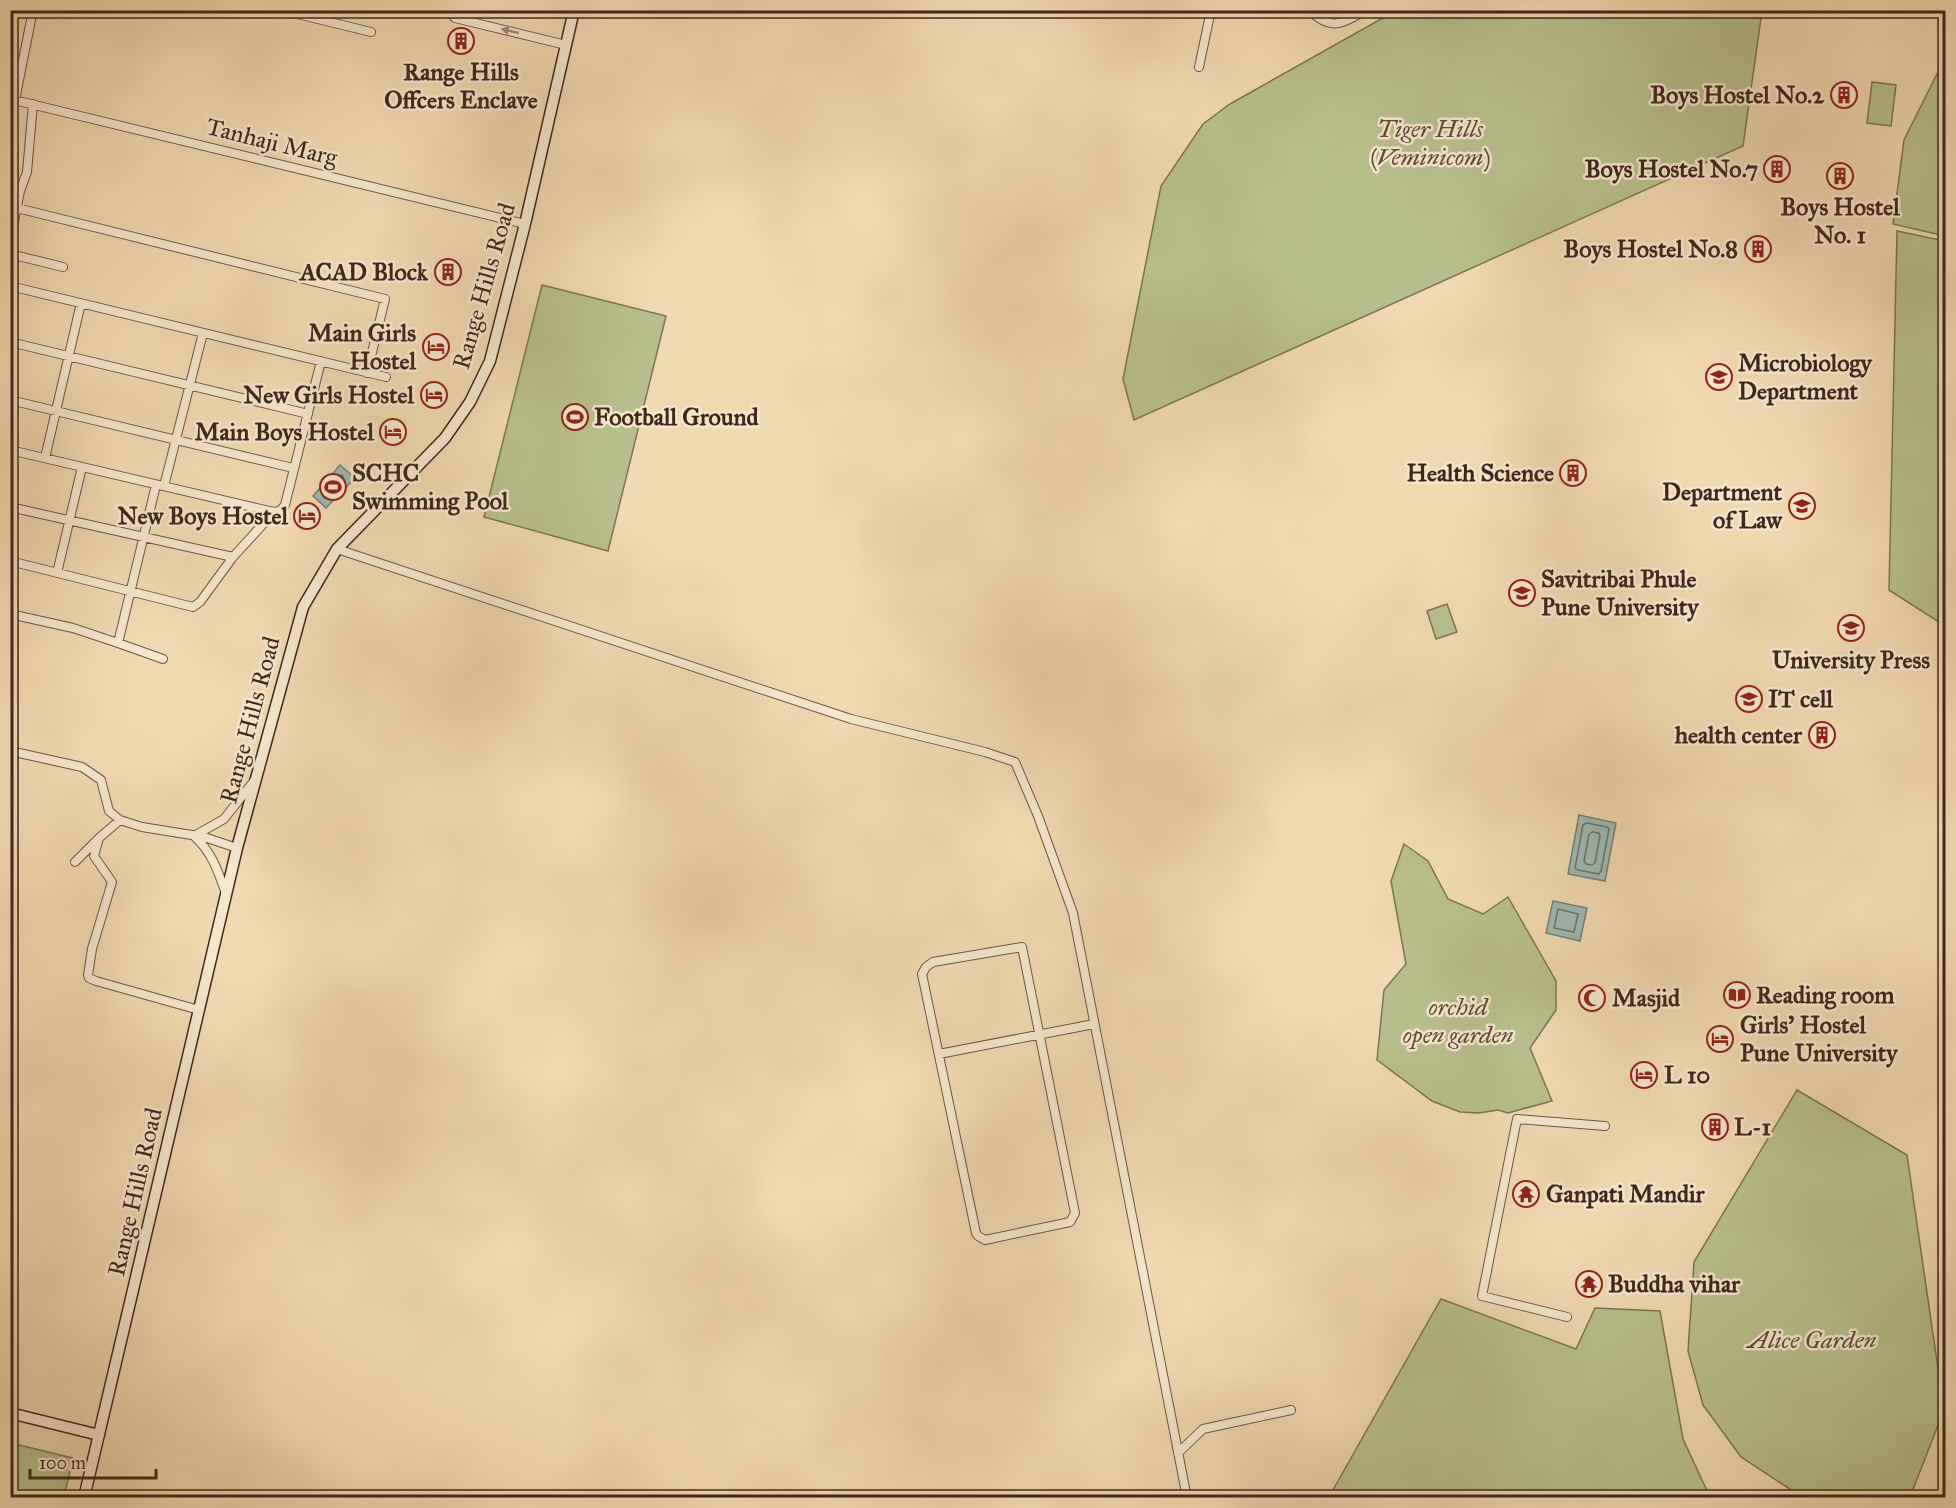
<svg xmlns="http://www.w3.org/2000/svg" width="1956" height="1508" font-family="'IM FELL Great Primer',serif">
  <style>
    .green { fill: #b9bf8c; stroke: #7d7353; stroke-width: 1.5 }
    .water { fill: #9cb9b3; stroke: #787f76; stroke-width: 1.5 }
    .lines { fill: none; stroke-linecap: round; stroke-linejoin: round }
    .shore { stroke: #6e7066; stroke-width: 1.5 }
    .street-casing { stroke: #6d5440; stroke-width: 10 }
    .secondary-casing { stroke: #41271a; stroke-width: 13 }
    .street { stroke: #f6e6cc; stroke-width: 8 }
    .secondary { stroke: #f6e6cc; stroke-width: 10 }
    .oneway { fill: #9c8673 }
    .labels { text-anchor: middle; stroke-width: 5; stroke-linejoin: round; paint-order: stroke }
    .poi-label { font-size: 24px; font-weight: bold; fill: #41271a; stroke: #f6e6cc; text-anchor: start }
    .park-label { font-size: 24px; font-style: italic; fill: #5f4d36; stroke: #f6e6cc }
    .street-label { font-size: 24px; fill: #41271a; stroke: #f6e6cc }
  </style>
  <rect width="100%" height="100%" fill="#f1d9b1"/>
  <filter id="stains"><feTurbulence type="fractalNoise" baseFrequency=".00333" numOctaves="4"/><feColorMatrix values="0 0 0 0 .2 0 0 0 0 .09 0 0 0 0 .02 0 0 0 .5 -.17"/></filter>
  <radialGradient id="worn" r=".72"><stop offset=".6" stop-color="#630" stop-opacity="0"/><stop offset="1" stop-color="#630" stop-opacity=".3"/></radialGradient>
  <path class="green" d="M1397,10l365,1 -19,135 -609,274 -11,-41 38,-193 42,-62 27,-20z
    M1945,58v178l-52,-12 11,-84z
    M1872,82l24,3 -5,41 -24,-3z
    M1897,231l48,10v385l-56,-36z
    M542,285l124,31 -58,235 -124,-34z
    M1447,604l10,28 -21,7 -9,-28z
    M1404,844l24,17 20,38 35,15 25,-17 48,84v29l-26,38 22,53 -44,12 -10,-3 -19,3 -19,-1 -28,-11 -55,-41 7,-70 22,-26 -15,-83z
    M1797,1090l110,65 37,255 -34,87h-108l-61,-40 -38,-52 -15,-54 6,-89z
    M1441,1299l135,50 19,-41 65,3 23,128 26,56 -2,2h-378z
    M11,1443l62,15 -9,39h-53z"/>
  <path class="water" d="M340,465l15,13 -29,30 -13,-12z
    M1579,815l37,8 -11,58 -37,-7z
    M1553,901l34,7 -7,33 -34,-8z"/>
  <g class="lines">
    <path class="shore" d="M342,475l2,5 -16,18h-4l-1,-4 16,-18z
      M1587,823l20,4 2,2 -8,42 -2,3 -21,-4 -3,-2 8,-43z
      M1592,832l7,1 1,3 -5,27 -3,2 -6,-1 -2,-3 5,-27z
      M1558,909l20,5 -4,18 -20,-4z"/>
    <defs>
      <path id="street" d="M281,10l90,22
        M447,10l8,8 111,27
        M1309,10c25,23 32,12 59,0
        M1199,67l12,-57
        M10,99l515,125
        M15,100l18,-90
        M17,208l368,91 -18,74
        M10,242l10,-51 7,-19 6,-68
        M10,254l53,13
        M10,286l376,91
        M10,342l298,72
        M10,400l283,68
        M10,450l264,62 6,-1 5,-6 36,-144
        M45,458l36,-155
        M164,486l39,-153
        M10,507l223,50
        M337,549l514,170 134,33 30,10 23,54 35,97 114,585
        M10,561l183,46 7,-5 33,-45 41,-45
        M57,573l25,-106
        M10,614l63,14 45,15 38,-158
        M118,643l45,16
        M10,751l72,16 19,13 8,31 11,9 22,7 62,10 33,11
        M120,820l-21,18 -5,18 18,26 -20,67 -4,26 1,3 7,3 103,29
        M75,862l24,-24
        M226,894c-8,-23 -14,-42 -32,-58l30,-17 30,-38
        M1022,947l53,266 -5,9 -85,18 -7,-4 -2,-3 -54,-259 4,-7 7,-5z
        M939,1054l155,-30
        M1567,1317l-85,-21 35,-177 88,7
        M1178,1453l25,-24 88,-19"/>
      <path id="secondary" d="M10,1413l89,22
        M84,1498l153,-650 66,-241 34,-58 108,-111 25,-36 20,-41 35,-137 49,-214"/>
    </defs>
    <use href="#street" class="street-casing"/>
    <use href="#secondary" class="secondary-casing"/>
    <use href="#street" class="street"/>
    <use href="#secondary" class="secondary"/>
  </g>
  <defs><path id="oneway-solid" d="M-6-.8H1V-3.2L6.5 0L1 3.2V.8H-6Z" transform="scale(1.5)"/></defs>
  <use class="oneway" href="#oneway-solid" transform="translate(510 31) rotate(-167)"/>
  <defs>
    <symbol id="building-ring" viewBox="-11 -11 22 22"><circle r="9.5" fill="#f6e6cc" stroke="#8f2418" stroke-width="1.5"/><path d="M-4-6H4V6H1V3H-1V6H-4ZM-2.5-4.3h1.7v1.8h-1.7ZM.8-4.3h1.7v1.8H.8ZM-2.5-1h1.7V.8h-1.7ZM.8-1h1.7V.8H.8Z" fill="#8f2418"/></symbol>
    <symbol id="hotel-ring" viewBox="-11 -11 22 22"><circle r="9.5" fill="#f6e6cc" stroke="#8f2418" stroke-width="1.5"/><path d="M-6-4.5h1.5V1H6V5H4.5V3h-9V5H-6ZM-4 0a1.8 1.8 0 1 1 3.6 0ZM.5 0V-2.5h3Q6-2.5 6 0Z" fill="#8f2418"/></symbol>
    <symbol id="university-ring" viewBox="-11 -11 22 22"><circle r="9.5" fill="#f6e6cc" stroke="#8f2418" stroke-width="1.5"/><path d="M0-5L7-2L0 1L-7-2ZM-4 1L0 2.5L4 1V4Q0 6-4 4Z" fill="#8f2418"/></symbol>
    <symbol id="stadium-ring" viewBox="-11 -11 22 22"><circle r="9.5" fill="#f6e6cc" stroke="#8f2418" stroke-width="1.5"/><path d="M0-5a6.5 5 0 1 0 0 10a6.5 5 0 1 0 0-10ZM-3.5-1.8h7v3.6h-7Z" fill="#8f2418"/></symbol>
    <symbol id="library-ring" viewBox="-11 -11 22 22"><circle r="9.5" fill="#f6e6cc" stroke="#8f2418" stroke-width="1.5"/><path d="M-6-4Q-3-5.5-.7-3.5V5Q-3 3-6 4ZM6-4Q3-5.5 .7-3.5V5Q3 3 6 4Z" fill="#8f2418"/></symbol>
    <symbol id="mosque-ring" viewBox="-11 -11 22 22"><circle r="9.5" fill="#f6e6cc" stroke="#8f2418" stroke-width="1.5"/><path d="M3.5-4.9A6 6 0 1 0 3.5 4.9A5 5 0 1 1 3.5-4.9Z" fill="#8f2418"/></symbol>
    <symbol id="temple-ring" viewBox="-11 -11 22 22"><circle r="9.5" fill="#f6e6cc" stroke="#8f2418" stroke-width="1.5"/><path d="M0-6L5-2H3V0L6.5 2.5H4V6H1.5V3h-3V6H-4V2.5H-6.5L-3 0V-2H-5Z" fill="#8f2418"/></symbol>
  </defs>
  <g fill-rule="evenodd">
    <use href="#building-ring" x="446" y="26" width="30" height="30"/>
    <use href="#building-ring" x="1829" y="80" width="30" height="30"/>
    <use href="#building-ring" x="1762" y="154" width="30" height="30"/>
    <use href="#building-ring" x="1825" y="161" width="30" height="30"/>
    <use href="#building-ring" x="1743" y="234" width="30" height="30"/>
    <use href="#building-ring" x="433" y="257" width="30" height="30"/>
    <use href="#hotel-ring" x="421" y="332" width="30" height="30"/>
    <use href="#university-ring" x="1704" y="362" width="30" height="30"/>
    <use href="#hotel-ring" x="419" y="380" width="30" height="30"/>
    <use href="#stadium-ring" x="560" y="402" width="30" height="30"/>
    <use href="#hotel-ring" x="378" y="417" width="30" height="30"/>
    <use href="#building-ring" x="1558" y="458" width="30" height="30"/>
    <use href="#stadium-ring" x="318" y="472" width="30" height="30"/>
    <use href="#university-ring" x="1787" y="491" width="30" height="30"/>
    <use href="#hotel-ring" x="292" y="501" width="30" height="30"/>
    <use href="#university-ring" x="1507" y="578" width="30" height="30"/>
    <use href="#university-ring" x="1836" y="613" width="30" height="30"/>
    <use href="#university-ring" x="1734" y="684" width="30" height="30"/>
    <use href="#building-ring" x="1807" y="720" width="30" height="30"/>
    <use href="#library-ring" x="1722" y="980" width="30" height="30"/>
    <use href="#mosque-ring" x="1577" y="983" width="30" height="30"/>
    <use href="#hotel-ring" x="1705" y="1024" width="30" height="30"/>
    <use href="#hotel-ring" x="1629" y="1060" width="30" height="30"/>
    <use href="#building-ring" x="1700" y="1112" width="30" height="30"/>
    <use href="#temple-ring" x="1511" y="1179" width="30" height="30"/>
    <use href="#temple-ring" x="1574" y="1269" width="30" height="30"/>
  </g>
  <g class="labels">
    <g class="poi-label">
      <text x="461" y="80" text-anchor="middle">Range Hills<tspan x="461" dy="28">Offcers Enclave</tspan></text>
      <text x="1824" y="103" text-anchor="end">Boys Hostel No.2</text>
      <text x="1758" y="177" text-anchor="end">Boys Hostel No.7</text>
      <text x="1840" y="215" text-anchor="middle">Boys Hostel<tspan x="1840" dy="28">No. 1</tspan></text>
      <text x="1738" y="257" text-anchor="end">Boys Hostel No.8</text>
      <text x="428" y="280" text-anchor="end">ACAD Block</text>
      <text x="416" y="341" text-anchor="end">Main Girls<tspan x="416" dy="28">Hostel</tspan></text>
      <text x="1738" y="371">Microbiology<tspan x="1738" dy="28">Department</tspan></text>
      <text x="414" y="403" text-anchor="end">New Girls Hostel</text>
      <text x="594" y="425">Football Ground</text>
      <text x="374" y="440" text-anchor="end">Main Boys Hostel</text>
      <text x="352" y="481">SCHC<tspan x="352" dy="28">Swimming Pool</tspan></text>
      <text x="1554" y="481" text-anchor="end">Health Science</text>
      <text x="1782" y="500" text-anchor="end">Department<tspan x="1782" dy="28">of Law</tspan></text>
      <text x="288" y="524" text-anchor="end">New Boys Hostel</text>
      <text x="1541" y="587">Savitribai Phule<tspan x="1541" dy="28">Pune University</tspan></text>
      <text x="1851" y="668" text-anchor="middle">University Press</text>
      <text x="1768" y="707">IT cell</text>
      <text x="1802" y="743" text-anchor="end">health center</text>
      <text x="1756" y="1003">Reading room</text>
      <text x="1612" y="1006">Masjid</text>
      <text x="1740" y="1033">Girls' Hostel<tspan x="1740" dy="28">Pune University</tspan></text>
      <text x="1664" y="1083">L 10</text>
      <text x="1734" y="1135">L-1</text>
      <text x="1546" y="1202">Ganpati Mandir</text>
      <text x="1608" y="1292">Buddha vihar</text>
    </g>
    <g class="park-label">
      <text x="1430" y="137">Tiger Hills<tspan x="1430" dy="28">(Veminicom)</tspan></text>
      <text x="1458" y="1015">orchid<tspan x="1458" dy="28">open garden</tspan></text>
      <text x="1812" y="1348">Alice Garden</text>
    </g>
    <g class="street-label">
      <text transform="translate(272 142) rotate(14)" y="8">Tanhaji Marg</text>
      <text transform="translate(484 286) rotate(-74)" y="8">Range Hills Road</text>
      <text transform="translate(250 720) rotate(-75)" y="8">Range Hills Road</text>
      <text transform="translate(135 1192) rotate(-77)" y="8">Range Hills Road</text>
    </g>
  </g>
  <rect width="1956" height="1508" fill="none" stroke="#f1d9b1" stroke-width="36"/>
  <rect x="12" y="12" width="1932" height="1484" fill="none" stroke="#41271a" stroke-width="3"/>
  <rect x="18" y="18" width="1920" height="1472" fill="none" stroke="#41271a" stroke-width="1.5"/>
  <path d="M30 1469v9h126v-9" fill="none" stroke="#41271a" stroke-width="3"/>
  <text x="39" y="1469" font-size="18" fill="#41271a" stroke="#f6e6cc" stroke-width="4.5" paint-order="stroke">100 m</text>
  <rect width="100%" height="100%" filter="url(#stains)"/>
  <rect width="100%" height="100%" fill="url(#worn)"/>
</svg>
